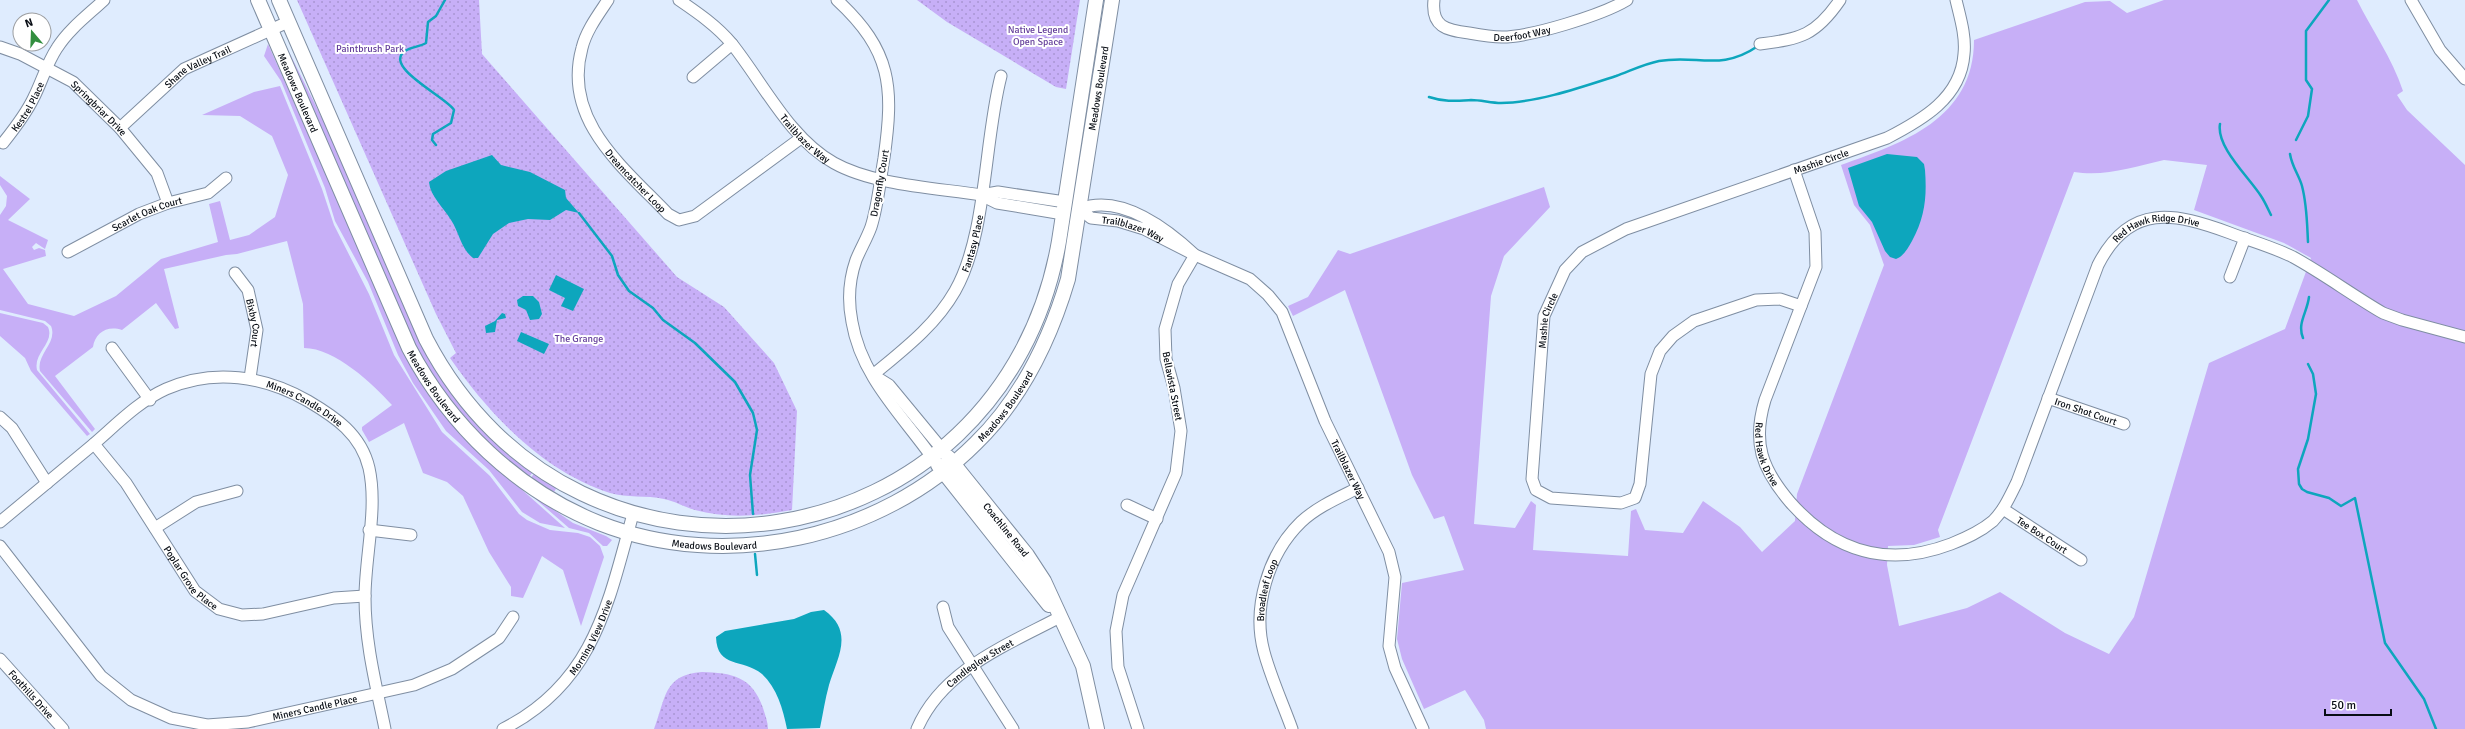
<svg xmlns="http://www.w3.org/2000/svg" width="2465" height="729" font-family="Signika,sans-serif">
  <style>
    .green { fill: #c7aff7; fill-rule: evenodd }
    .park { fill: url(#park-dots) }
    .water { fill: #0da6bd }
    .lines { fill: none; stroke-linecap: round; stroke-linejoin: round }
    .stream { stroke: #0da6bd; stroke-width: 2.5 }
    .minor-casing { stroke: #7f8ea2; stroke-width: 13 }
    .major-casing { stroke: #7f8ea2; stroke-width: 16 }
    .minor { stroke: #fff; stroke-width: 11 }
    .major { stroke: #fff; stroke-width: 14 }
    .labels { text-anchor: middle; stroke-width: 4; stroke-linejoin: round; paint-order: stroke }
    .park-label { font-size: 10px; fill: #643e9a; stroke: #fff }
    .street-label { font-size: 10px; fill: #080d14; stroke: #fff }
  </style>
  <defs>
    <pattern id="park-dots" width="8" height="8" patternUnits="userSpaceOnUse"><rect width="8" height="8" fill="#c7aff7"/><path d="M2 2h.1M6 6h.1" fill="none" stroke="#a995d3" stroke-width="1.8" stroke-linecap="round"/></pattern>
  </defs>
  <rect width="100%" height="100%" fill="#dfecfe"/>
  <path class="green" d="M2164,0h193c15,30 35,58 46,91l-6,4 10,15 58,55v564h-979l-2,-9 -19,-30 -41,19 -22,-50 -5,-20 5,-56 62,-13 -20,-54 -10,3 -22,-44 -67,-185 -52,26 -5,-10 20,-9 30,-47 12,4 194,-67 6,20 -46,49 -13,40 -17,228 41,4 16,-27 5,4 -3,45 95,6 3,-45 5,-2 9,21 38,3 20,-32 37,26 22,25 33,-31 2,-27 87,-229 -14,-40 -16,-20 -13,-40c62,-22 133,-46 133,-125l111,-38 25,-1 17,12zM2164,160l43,5 -13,45 90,33 27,15 -26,71 -76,34 -75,254 -25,37 -44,-21 -65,-41 -33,16 -68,18 -12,-61 1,-19 26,-1 26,-8 -2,-7 136,-358c31,5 59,-5 90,-12z
    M283,40l46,92 101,227c25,45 60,84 103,113l-5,6 -65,-57 -45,-67z
    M268,44l142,319 31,47 25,30 99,88 -25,-5 -18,-11 -33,-42 -43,-39 -33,-48 -15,-28 -30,-73 -33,-61 -10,-33 -44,-107 -17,-25z
    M280,86l42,103 12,36 35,69 25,61 48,77 48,44 29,38 8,6 23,10 28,3 12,4 10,9 4,11 -23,69 -18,-56 -21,-14 -19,42 -12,-2v-9l-22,-35 -26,-56 -16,-14 -24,-9 -19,-50 -35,19 -7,-12v-3l30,-22c-19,-21 -57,-57 -88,-57l-1,-44 -16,-63 -50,13 -11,1 -62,14 15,59 -4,1 -19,-26 -34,27c-15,-5 -27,3 -29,17l-38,29 40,53 -3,3 -52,-61c-4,-17 18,-28 11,-45l-6,-5 -45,-11v-95l6,-9 1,-10 -7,-11v-9l30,23 -22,21 40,20 -3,9 -9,-6 -4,4 2,3 5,-2 6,2 1,6 -43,13 25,35 46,12 42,-20 45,-37 57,-17 -9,-38 11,-3 10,39 19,-5 26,-18 13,-42 -16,-39 -32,-20 -38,-1 52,-23z
    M0,313l43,10 5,4c7,16 -15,26 -11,43l53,64 -3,2 -56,-65 -6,-13 -25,-22z
    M534,473l23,14 -3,5 -24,-12z
    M524,489l49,34 33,13 6,4 -5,6h-4l-14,-13 -20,-5z"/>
  <path class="park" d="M297,0h182l3,54 195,223 47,30 50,56 23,48 -5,99c-32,6 -65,9 -97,0 -11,-3 -20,-9 -31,-11 -18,-4 -37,-1 -54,-6 -68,-22 -121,-79 -160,-135l6,-5 -20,-39z
    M917,0h163l-14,89 -10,-2 -109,-65z
    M702,672c30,1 50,4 61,36 2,7 5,14 5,21h-114c12,-31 9,-54 48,-57z"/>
  <path class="water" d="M1887,154l30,3 7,7 1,6c2,27 0,47 -13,71 -4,7 -8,15 -16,18l-6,-2 -5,-6 -13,-29 -13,-16 -11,-38z
    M492,155l9,10 29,7 35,18 1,8 13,15 -13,-3 -16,10 -22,-1 -19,4 -16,11 -15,24h-5c-12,-9 -14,-26 -22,-38 -7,-12 -21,-24 -22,-38l17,-11z
    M556,275l28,14 -11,22 -12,-5 4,-8 -16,-8z
    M523,296h10l6,6 3,12 -3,5 -9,1 -4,-10 -8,-4 -1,-6z
    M502,313l3,1 1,4 -9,2 -2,12 -9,1 -1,-7 10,-5z
    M521,332l28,12 -5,10 -27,-13z
    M824,610c31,22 13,48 5,75 -4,14 -6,29 -9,43l-33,1c-4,-20 -10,-41 -25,-55 -19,-16 -45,-5 -46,-37l9,-6 69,-12 17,-7z"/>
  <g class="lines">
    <path class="stream" d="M1429,97c15,5 26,4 42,3 10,0 20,3 30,3 35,0 81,-16 115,-27 14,-5 28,-12 43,-15 38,-7 61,11 99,-15
      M2220,124c-4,23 29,53 41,72 4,6 7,13 10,19
      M2296,140l12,-24 4,-27 -6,-9v-49l23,-31
      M436,145l-4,-5 1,-6 18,-11 3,-13c-6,-12 -72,-43 -49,-59 6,-4 14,-4 21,-8l2,-21 8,-6 9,-16
      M2290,154c2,13 9,21 12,32 5,19 5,37 6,56
      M579,213l33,43 6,19 11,16 24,17 10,12 32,23 40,39 18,31 4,17 -7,45 3,39
      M2303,338c-6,-15 4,-25 6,-41
      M2308,364l5,10 3,20 -8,45 -10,30 1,15 3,5 5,3 22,6 12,8 14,-8 30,145 39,56 12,30
      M755,554l2,21"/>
    <defs>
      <g id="minor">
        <path id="s1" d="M608,0c-10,15 -22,31 -26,48 -20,72 41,119 86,166l11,6 16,-4 106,-78"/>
        <path id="s2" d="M679,0c19,13 38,26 53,44 31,39 58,95 102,119 39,22 103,25 147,32l16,8 66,11"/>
        <path d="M837,0c55,51 57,87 47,158 -4,23 -6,47 -13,69 -4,11 -10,21 -15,33 -7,20 -8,42 -4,62 9,54 49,92 79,134"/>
        <path id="s3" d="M1434,0c-3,27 12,30 35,33 11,2 22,4 33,4 29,0 100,-22 125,-37"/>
        <path d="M2411,0l29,50 25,29"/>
        <path d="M1760,44c41,-5 56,-9 80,-44"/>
        <path id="s4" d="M0,47l20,7 53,28 47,46 37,45 11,30"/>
        <path d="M693,77l39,-33"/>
        <path id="s5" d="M120,128l64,-59 104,-47"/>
        <path id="s6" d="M3,143c12,-15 23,-29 31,-46 8,-16 13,-34 23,-49 12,-19 31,-33 47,-48"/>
        <path id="s7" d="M1794,170l21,62 1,35 -51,133c-13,43 -3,69 25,102 44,50 98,66 161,42 15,-6 29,-12 42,-23 11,-11 17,-25 24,-39l81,-217c32,-63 77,-52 132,-32 21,8 43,14 63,24 31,17 59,38 90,56l19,7 63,17"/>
        <path d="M981,195l17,-3 67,10"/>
        <path id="s8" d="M68,252l71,-38 29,-11 40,-10 18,-15"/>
        <path id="s9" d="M1195,255c-28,-26 -74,-62 -115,-46l11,9 27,3 26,8 51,26 55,24 18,16 14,17 43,109 64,131 6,25 -6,69 6,22 28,61"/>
        <path id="s10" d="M235,273l13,17 9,40 -7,48"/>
        <path d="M2230,277l15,-39"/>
        <path id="s11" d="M1801,306l-21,-7 -24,1 -62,21 -21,15 -13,15 -9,23 -11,110 -5,14 -14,5 -70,-5 -15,-8 -4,-11 12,-163 21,-46 17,-18 44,-23 261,-91c35,-18 74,-40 77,-84 2,-18 -4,-37 -8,-54"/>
        <path d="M112,348l38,52"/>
        <path id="s12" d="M873,375c30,-25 62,-49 82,-84 32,-56 29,-150 46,-215"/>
        <path d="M873,375l16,10 52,63"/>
        <path id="s13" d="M2048,398l76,26"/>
        <path d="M0,417l12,11 35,55"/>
        <path id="s14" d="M94,444l32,39 69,108 24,18 23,6 21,-1 71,-16 31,-2"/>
        <path d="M1127,505l30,14"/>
        <path id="s15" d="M2003,509l78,51"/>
        <path id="s16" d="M0,522c30,-25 59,-49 89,-74 24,-20 48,-46 77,-59 48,-21 98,-13 142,12 27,16 53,33 61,67 9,40 -4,89 -4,129 0,46 11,88 20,132"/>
        <path d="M155,528l41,-26 41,-11"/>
        <path d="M369,530l42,5"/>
        <path id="s17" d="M0,546l101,130 30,24 40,18 36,7 41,-3 166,-37 38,-16 47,-31 14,-21"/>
        <path d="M943,607l5,20 65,102"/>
        <path id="s18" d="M0,659l63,70"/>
        <path id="s19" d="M503,729c91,-46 105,-125 130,-215"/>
        <path id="s20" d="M917,729c25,-59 90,-84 143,-112"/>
        <path d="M1138,729l-20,-62 -2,-36 7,-36 53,-122 5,-42 -7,-43 -8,-29 -1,-30 13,-45 17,-29"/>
        <path id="s21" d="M1292,729c-9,-25 -21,-51 -28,-77 -12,-44 4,-98 37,-130 16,-15 37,-24 57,-34"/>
      </g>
      <g id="major">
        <path id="s22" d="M258,0l151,348c41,78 108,142 190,175 127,50 281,16 377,-80 46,-45 74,-103 92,-164l44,-279"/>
        <path d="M279,0l147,339c153,294 577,226 633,-98l37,-241"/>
        <path id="s23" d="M948,457l79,98 17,26 39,85 14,63"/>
        <path d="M938,465l111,140"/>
      </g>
    </defs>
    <use href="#minor" class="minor-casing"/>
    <use href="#major" class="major-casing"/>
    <use href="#minor" class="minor"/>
    <use href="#major" class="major"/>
  </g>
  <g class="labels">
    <g class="park-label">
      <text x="1038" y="33">Native Legend<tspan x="1038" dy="12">Open Space</tspan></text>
      <text x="370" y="52">Paintbrush Park</text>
      <text x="579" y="342">The Grange</text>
    </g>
    <g class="street-label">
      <text dy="4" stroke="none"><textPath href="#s3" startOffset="110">Deerfoot Way</textPath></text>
      <text dy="4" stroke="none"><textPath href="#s5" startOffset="100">Shane Valley Trail</textPath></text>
      <text dy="4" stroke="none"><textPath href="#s22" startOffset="1433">Meadows Boulevard</textPath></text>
      <text dy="4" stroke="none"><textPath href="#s22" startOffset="101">Meadows Boulevard</textPath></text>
      <text dy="4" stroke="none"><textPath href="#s6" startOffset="44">Kestrel Place</textPath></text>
      <text dy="4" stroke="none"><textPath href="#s4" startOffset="118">Springbriar Drive</textPath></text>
      <text dy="4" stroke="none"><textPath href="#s2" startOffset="189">Trailblazer Way</textPath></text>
      <text dy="4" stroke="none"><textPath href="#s11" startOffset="916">Mashie Circle</textPath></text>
      <text dy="4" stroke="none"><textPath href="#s1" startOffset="206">Dreamcatcher Loop</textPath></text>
      <text transform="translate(879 183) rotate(-80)" y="4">Dragonfly Court</text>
      <text dy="4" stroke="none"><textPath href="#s8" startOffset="88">Scarlet Oak Court</textPath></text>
      <text dy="4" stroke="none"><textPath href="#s9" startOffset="188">Trailblazer Way</textPath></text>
      <text dy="4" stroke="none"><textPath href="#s7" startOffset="934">Red Hawk Ridge Drive</textPath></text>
      <text dy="4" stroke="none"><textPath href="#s12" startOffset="169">Fantasy Place</textPath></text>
      <text dy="4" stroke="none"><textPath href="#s11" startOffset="581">Mashie Circle</textPath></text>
      <text dy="4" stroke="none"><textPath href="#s10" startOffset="55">Bixby Court</textPath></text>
      <text dy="4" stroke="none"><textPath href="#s22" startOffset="425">Meadows Boulevard</textPath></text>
      <text transform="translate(1173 386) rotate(79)" y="4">Bellavista Street</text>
      <text dy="4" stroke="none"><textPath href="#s16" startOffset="359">Miners Candle Drive</textPath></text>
      <text dy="4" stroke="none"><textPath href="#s22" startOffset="1097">Meadows Boulevard</textPath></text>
      <text dy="4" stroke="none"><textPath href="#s13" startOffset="40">Iron Shot Court</textPath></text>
      <text dy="4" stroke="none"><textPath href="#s7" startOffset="299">Red Hawk Drive</textPath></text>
      <text dy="4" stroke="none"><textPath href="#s9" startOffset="533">Trailblazer Way</textPath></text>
      <text dy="4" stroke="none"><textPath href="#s23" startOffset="93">Coachline Road</textPath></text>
      <text dy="4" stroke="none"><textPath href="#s15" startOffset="47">Tee Box Court</textPath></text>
      <text dy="4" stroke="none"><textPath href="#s22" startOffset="761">Meadows Boulevard</textPath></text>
      <text dy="4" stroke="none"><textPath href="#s14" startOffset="166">Poplar Grove Place</textPath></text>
      <text dy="4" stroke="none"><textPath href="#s21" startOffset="145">Broadleaf Loop</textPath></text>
      <text dy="4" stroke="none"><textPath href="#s19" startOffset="130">Morning View Drive</textPath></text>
      <text dy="4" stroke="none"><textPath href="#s20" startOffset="93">Candleglow Street</textPath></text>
      <text dy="4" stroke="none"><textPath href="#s18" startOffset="47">Foothills Drive</textPath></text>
      <text dy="4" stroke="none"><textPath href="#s17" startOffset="393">Miners Candle Place</textPath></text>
    </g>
  </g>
  <g transform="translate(32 32) rotate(341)"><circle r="19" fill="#ffffff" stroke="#9c9ea1"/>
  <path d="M0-3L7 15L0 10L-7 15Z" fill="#328e3f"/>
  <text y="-6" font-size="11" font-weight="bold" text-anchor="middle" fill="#080d14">N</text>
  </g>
  <path d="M2325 709v6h66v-6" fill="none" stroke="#080d14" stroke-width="2"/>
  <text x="2331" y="709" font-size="12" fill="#080d14" stroke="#ffffff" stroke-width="3" paint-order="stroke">50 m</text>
</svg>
